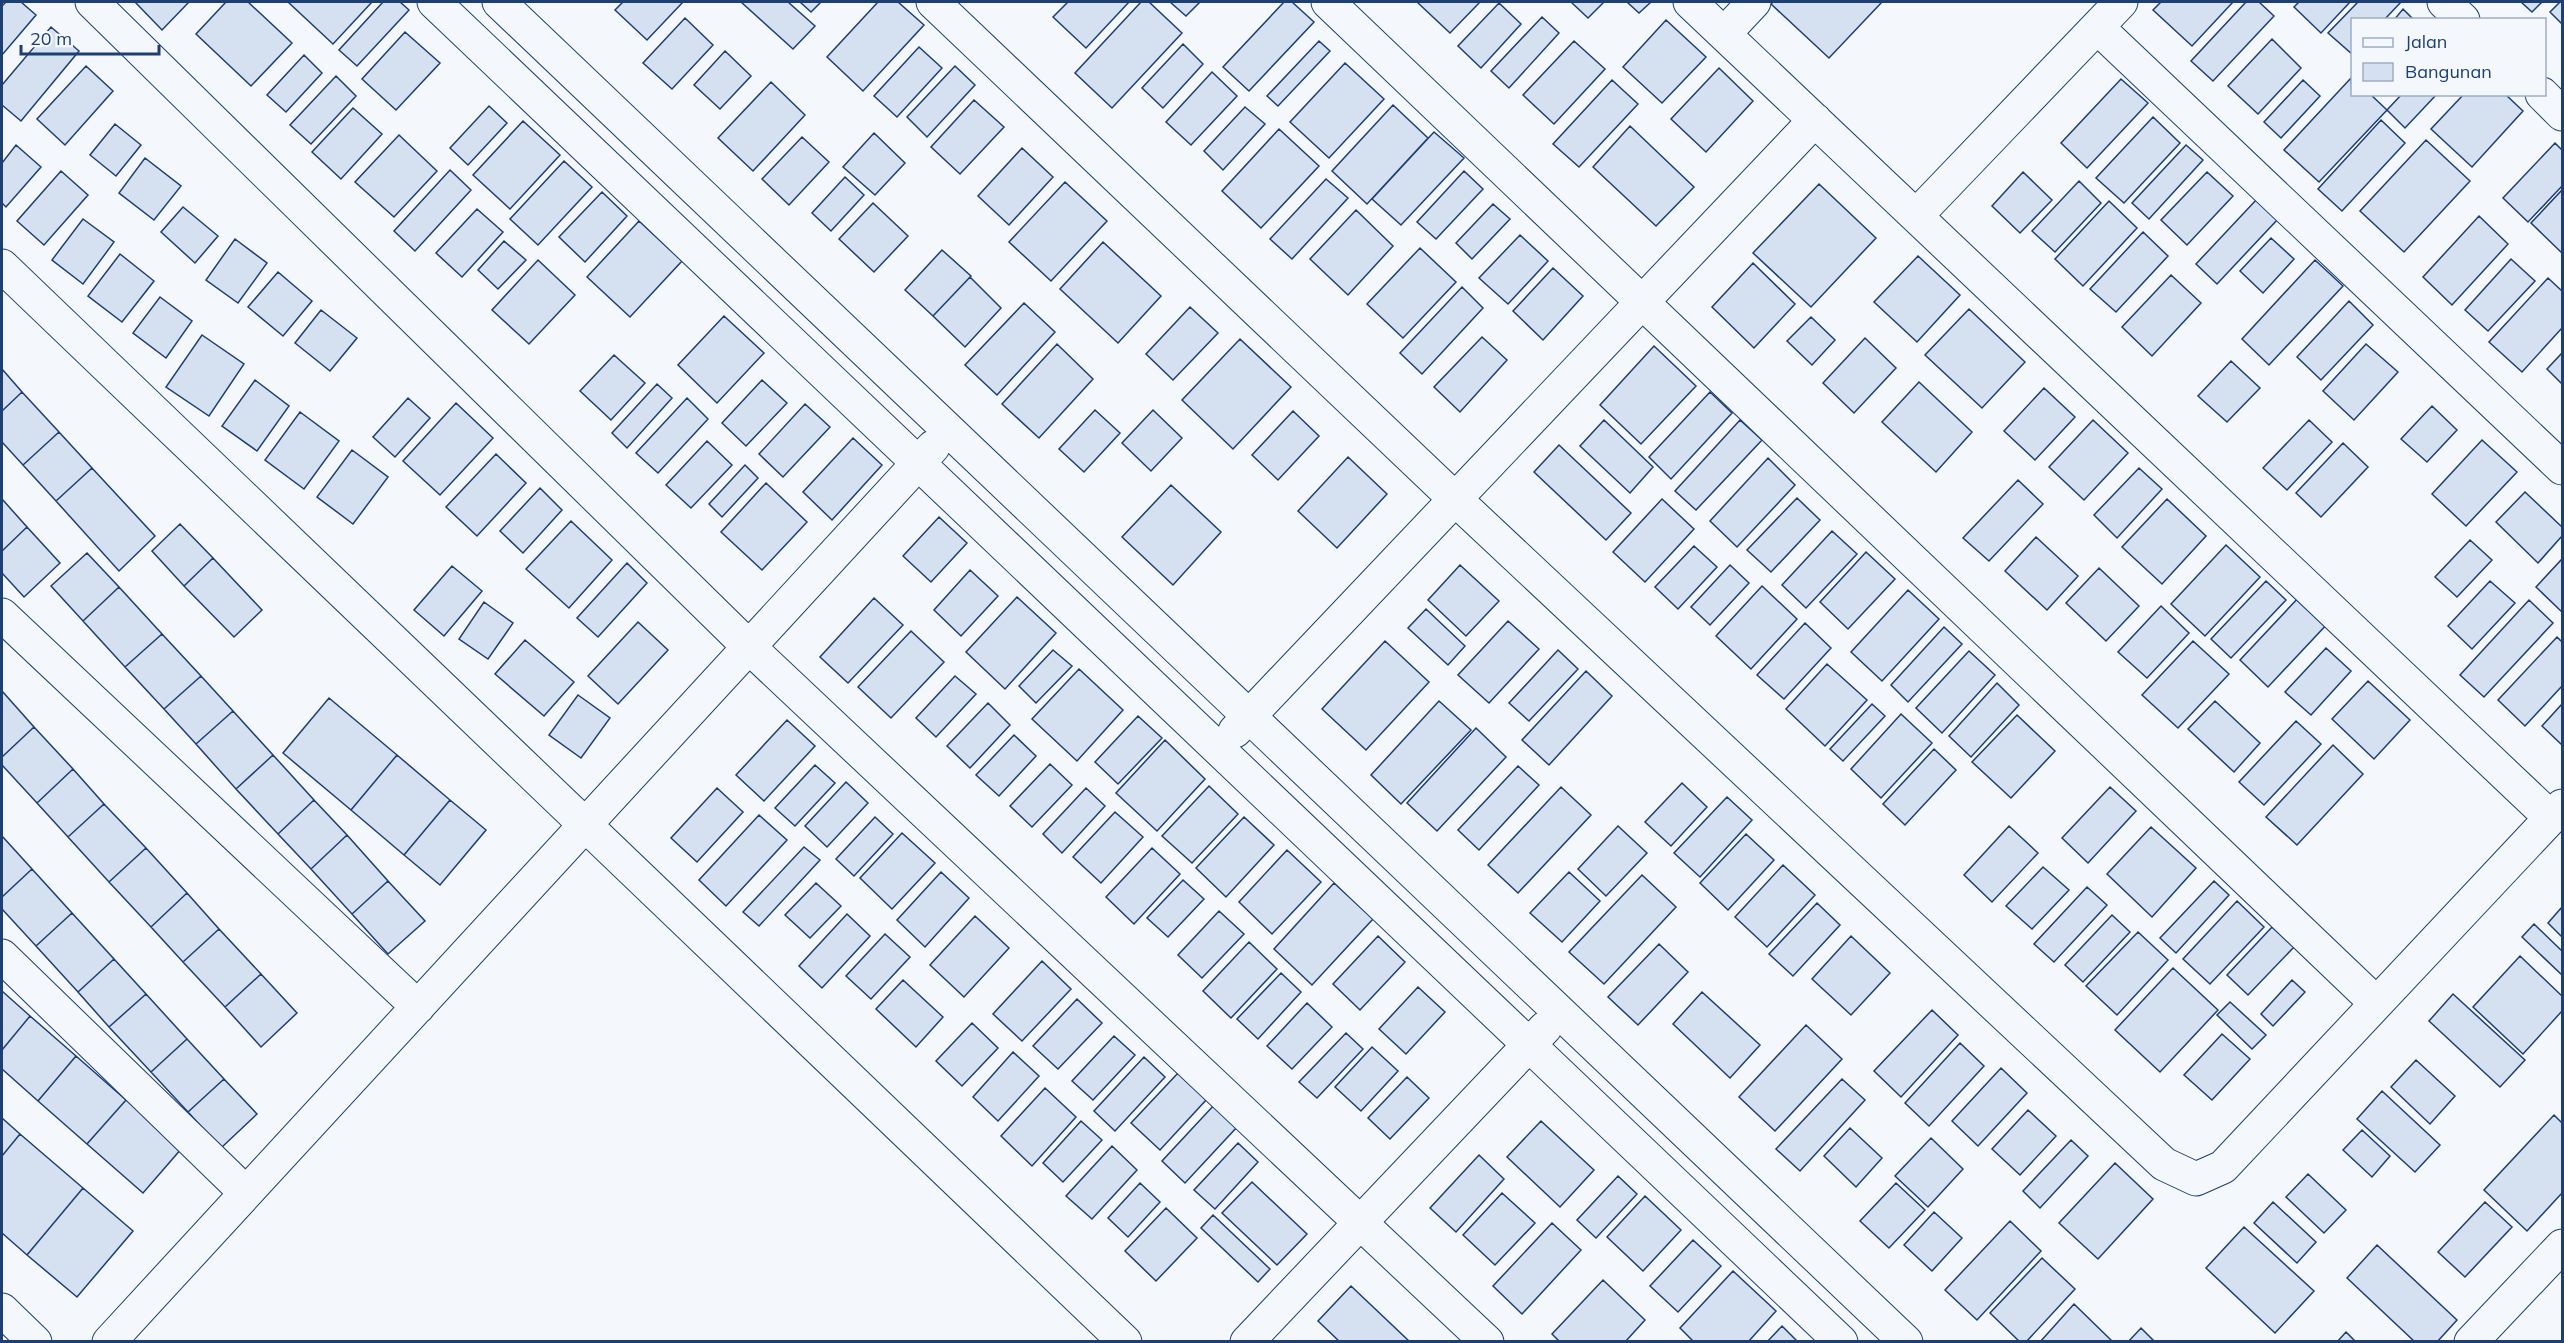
<svg xmlns="http://www.w3.org/2000/svg" width="2564" height="1343" font-family="Mulish,sans-serif">
  <style>
    .building { fill: #d5e0f0; stroke: #1d3f73; stroke-width: 1.5 }
    .lines { fill: none; stroke-linecap: round; stroke-linejoin: round }
    .minor-casing { stroke: #1d3f73; stroke-width: 35 }
    .minor { stroke: #f4f7fb; stroke-width: 33 }
  </style>
  <rect width="100%" height="100%" fill="#f4f7fb"/>
  <path class="building" d="M6,2h15l15,13 -34,40v-49z
    M135,2h54l-27,28z
    M226,2h22l44,41 -41,43 -55,-52z
    M288,2h84l-39,42z
    M383,2h17l9,8 -52,56 -18,-16z
    M623,2h60l-36,38 -32,-30z
    M741,2h47l27,24 -22,23z
    M800,2h21l-10,10z
    M878,2h20l26,23 -61,66 -36,-34z
    M1068,2h61l-43,46 -33,-31z
    M1141,2h8l33,31 -70,75 -37,-35z
    M1170,2h30l-14,14z
    M1284,2h8l22,20 -65,69 -26,-24z
    M1417,2h63l-30,31z
    M1571,2h33l-16,16z
    M1627,2h24l-12,11z
    M1773,2h109l-53,56 -58,-54z
    M2161,2h72l-41,44 -39,-36z
    M2246,2h13l15,14 -61,65 -22,-20z
    M2299,2h51l-29,31 -27,-26z
    M2358,2h43l-17,18h-32v34l-24,-21z
    M2521,2h21l-10,10z
    M2560,2h2v22l-12,-12z
    M1499,3l22,21 -40,44 -23,-22z
    M2403,9l11,11h-20z
    M1542,17l17,16 -50,55 -18,-17z
    M685,18l28,27 -41,44 -29,-26z
    M1666,20l40,37 -44,46 -39,-36z
    M51,27l28,24 -58,70 -19,-16v-20z
    M405,32l35,31 -44,47 -34,-31z
    M2272,39l29,29 -43,46 -30,-28z
    M1319,41l11,10 -52,55 -11,-10z
    M1574,41l31,28 -51,55 -31,-29z
    M1183,44l20,20 -40,44 -21,-20z
    M919,47l23,21 -45,49 -23,-21z
    M725,51l26,25 -31,33 -26,-24z
    M304,55l18,18 -36,39 -19,-17z
    M1345,63l39,36 -55,59 -39,-36z
    M86,66l27,25 -48,54 -28,-26z
    M955,66l20,19 -48,52 -20,-20z
    M1719,68l34,33 -47,51 -35,-33z
    M1212,72l25,24 -46,49 -25,-23z
    M336,76l20,20 -45,48 -21,-19z
    M2351,78l1,16h18l17,16 -68,72 -35,-32z
    M2121,79l27,24 -61,65 -26,-25z
    M1612,80l26,24 -59,63 -26,-23z
    M2303,80l17,16 -39,42 -17,-16z
    M771,82l34,33 -52,56 -35,-33z
    M2402,94h35l-32,34 -18,-18z
    M2464,94h41l18,17 -51,56 -41,-38z
    M974,100l30,27 -44,47 -29,-27z
    M1393,105l35,33 -61,66 -35,-33z
    M489,106l18,17 -39,42 -18,-17z
    M1245,107l20,17 -42,46 -19,-19z
    M353,108l29,26 -41,45 -29,-27z
    M2153,117l27,26 -56,60 -28,-25z
    M2381,120l24,23 -63,68 -24,-22z
    M523,121l37,34 -50,54 -37,-34z
    M115,124l26,21 -25,31 -26,-21z
    M1630,126l64,61 -38,39 -63,-59z
    M1279,129l40,37 -58,62 -39,-37z
    M1434,132l30,26 -63,67 -29,-26z
    M874,133l31,30 -30,32 -32,-28z
    M399,135l38,36 -43,46 -39,-35z
    M802,137l27,25 -40,43 -27,-26z
    M2426,140l44,41 -66,71 -44,-41z
    M2555,143l7,7v36l-34,36 -25,-24z
    M16,145l25,22 -35,40 -4,-4v-40z
    M2186,145l17,15 -54,59 -17,-16z
    M1022,148l31,29 -44,48 -31,-29z
    M145,158l36,28 -27,34 -35,-27z
    M564,161l28,26 -54,58 -28,-26z
    M450,170l21,20 -56,61 -21,-20z
    M61,171l27,24 -44,50 -27,-24z
    M1464,171l19,18 -47,50 -19,-17z
    M2023,172l29,28 -32,33 -28,-27z
    M2207,172l26,24 -46,49 -26,-25z
    M845,177l19,18 -33,36 -19,-18z
    M1326,179l22,19 -56,61 -22,-20z
    M2079,181l22,22 -46,49 -23,-21z
    M1065,182l42,39 -56,60 -42,-39z
    M1819,184l57,54 -65,69 -58,-54z
    M2562,190v63l-31,-30z
    M602,192l25,24 -42,46 -26,-25z
    M2257,199l21,20 -61,65 -21,-20z
    M2109,201l28,27 -54,58 -28,-27z
    M873,203l35,33 -34,36 -35,-33z
    M1493,204l17,15 -38,40 -16,-16z
    M183,207l35,29 -23,27 -34,-31z
    M477,209l26,23 -41,45 -26,-24z
    M1356,210l37,36 -45,49 -38,-36z
    M2479,216l29,28 -56,61 -29,-28z
    M83,219l31,23 -31,42 -31,-24z
    M639,221l43,40 -52,56 -43,-40z
    M2143,232l25,24 -52,56 -26,-23z
    M1520,235l28,26 -40,43 -29,-26z
    M2271,238l23,21 -31,34 -23,-22z
    M235,239l32,24 -29,40 -32,-23z
    M504,241l22,19 -28,29 -20,-19z
    M1103,242l58,54 -43,47 -58,-54z
    M1420,248l36,34 -53,56 -36,-34z
    M942,250l29,26 -38,40 -28,-26z
    M120,254l34,27 -32,41 -34,-26z
    M1918,256l42,39 -43,47 -43,-40z
    M2511,259l24,22 -47,50 -23,-21z
    M538,260l37,35 -46,49 -37,-34z
    M2315,260l28,26 -74,79 -27,-26z
    M1753,263l42,41 -41,44 -42,-41z
    M1553,268l30,28 -40,44 -30,-29z
    M278,272l34,29 -29,35 -35,-29z
    M2171,275l30,28 -49,53 -30,-29z
    M970,277l31,31 -36,39 -32,-31z
    M2548,278l14,13v37l-40,44 -33,-30z
    M1462,287l21,21 -61,66 -22,-21z
    M160,297l32,24 -26,37 -33,-25z
    M2349,301l24,24 -52,55 -24,-23z
    M1024,303l31,29 -58,63 -32,-30z
    M1190,307l28,26 -45,47 -27,-26z
    M1969,309l56,53 -43,46 -57,-53z
    M321,310l36,28 -27,33 -35,-28z
    M724,316l40,37 -47,50 -39,-38z
    M1811,317l24,23 -23,25 -25,-24z
    M202,335l42,29 -35,52 -43,-29z
    M1482,337l25,23 -47,52 -26,-25z
    M1865,338l31,30 -42,45 -31,-30z
    M1240,339l51,48 -58,62 -51,-49z
    M1057,344l36,35 -54,59 -37,-34z
    M2366,344l32,28 -44,48 -31,-29z
    M1654,346l42,40 -55,58 -41,-39z
    M2562,353v31l-15,-15z
    M614,355l31,28 -34,37 -31,-29z
    M2231,361l29,27 -33,34 -29,-26z
    M2,369l20,23 -20,19z
    M255,380l34,26 -32,45 -35,-25z
    M762,380l25,23 -41,43 -24,-23z
    M1919,382l53,50 -36,40 -54,-50z
    M657,384l15,14 -45,50 -15,-15z
    M2044,388l31,29 -40,43 -31,-29z
    M22,392l37,40 -36,33 -21,-23v-31z
    M1710,392l22,21 -61,66 -22,-22z
    M408,398l22,20 -35,39 -22,-20z
    M687,398l21,21 -50,54 -22,-20z
    M456,403l37,35 -53,57 -37,-34z
    M805,404l25,23 -47,50 -24,-23z
    M2432,406l25,24 -30,32 -26,-23z
    M1095,410l25,23 -36,39 -25,-23z
    M1153,410l29,28 -31,33 -29,-28z
    M1293,411l26,25 -41,44 -26,-25z
    M300,412l39,29 -35,48 -39,-29z
    M1604,420l49,47 -23,26 -50,-47z
    M1740,420l22,20 -66,70 -21,-19z
    M2093,420l35,33 -44,47 -35,-33z
    M2309,420l23,22 -45,48 -24,-22z
    M59,432l33,36 -36,33 -33,-36z
    M853,438l29,27 -50,55 -29,-28z
    M2482,440l35,32 -51,54 -34,-32z
    M707,441l25,24 -41,43 -25,-23z
    M2343,443l25,24 -47,50 -25,-24z
    M1559,445l72,68 -25,27 -72,-68z
    M352,450l36,27 -35,47 -36,-27z
    M496,454l30,29 -49,53 -31,-29z
    M1348,457l39,37 -50,54 -39,-37z
    M1768,458l27,27 -58,62 -27,-26z
    M745,465l13,13 -36,39 -13,-13z
    M92,468l63,68 -36,35 -63,-70z
    M2139,468l23,21 -45,49 -23,-23z
    M2018,480l25,24 -54,57 -26,-23z
    M766,483l41,39 -45,48 -41,-38z
    M1171,485l50,47 -48,53 -51,-48z
    M540,488l22,22 -39,43 -23,-22z
    M2525,492l37,35v9l-24,27 -42,-41z
    M1797,498l23,22 -49,52 -24,-22z
    M2,499l25,28 -25,24z
    M1662,499l32,30 -49,53 -32,-30z
    M2167,499l39,37 -44,48 -40,-37z
    M939,517l28,26 -36,39 -28,-26z
    M571,521l41,39 -43,48 -43,-39z
    M180,524l33,34 -29,28 -32,-35z
    M27,527l33,36 -36,34 -22,-24v-22z
    M1832,531l25,23 -51,54 -24,-23z
    M2036,537l42,39 -31,34 -42,-39z
    M2470,540l22,20 -35,37 -22,-20z
    M2226,545l34,32 -55,59 -34,-32z
    M1694,546l23,21 -39,42 -23,-22z
    M1866,552l29,27 -47,50 -28,-27z
    M87,553l32,34 -36,34 -32,-35z
    M213,558l49,52 -28,27 -50,-51z
    M2562,559v53l-26,-25z
    M627,563l20,20 -49,54 -21,-19z
    M1460,565l39,36 -33,35 -38,-36z
    M1730,565l19,18 -39,42 -19,-18z
    M452,566l30,25 -38,45 -30,-26z
    M2099,568l40,38 -33,35 -40,-38z
    M970,570l28,26 -37,40 -27,-26z
    M2266,581l20,19 -55,58 -20,-19z
    M2490,581l25,22 -43,46 -24,-23z
    M1762,586l35,33 -46,50 -35,-33z
    M119,587l43,47 -37,33 -42,-46z
    M1908,590l31,29 -57,62 -31,-29z
    M2300,596l29,26 -61,65 -28,-27z
    M1017,597l39,36 -51,56 -39,-37z
    M874,598l29,27 -55,58 -28,-26z
    M2529,600l24,23 -69,74 -24,-22z
    M484,602l29,21 -25,36 -29,-20z
    M2161,606l28,27 -42,45 -29,-26z
    M1426,609l39,37 -17,19 -40,-37z
    M1508,621l31,28 -50,54 -31,-28z
    M638,622l30,28 -50,54 -30,-28z
    M1805,623l26,25 -47,51 -27,-24z
    M1944,627l18,17 -54,58 -17,-17z
    M911,631l33,31 -53,56 -33,-31z
    M162,634l39,42 -37,33 -39,-42z
    M2557,637l5,5v44l-37,40 -27,-26z
    M525,640l49,42 -30,34 -49,-42z
    M1385,641l44,41 -63,68 -44,-41z
    M2193,641l36,33 -51,54 -36,-33z
    M2326,648l25,23 -40,44 -26,-23z
    M1053,650l19,16 -36,37 -17,-17z
    M1558,650l20,19 -49,52 -20,-18z
    M1969,651l26,24 -53,58 -26,-25z
    M1827,664l40,36 -42,46 -39,-37z
    M1079,669l44,41 -46,51 -45,-42z
    M1586,671l26,25 -63,69 -27,-25z
    M201,676l32,35 -37,33 -32,-35z
    M955,676l21,18 -40,43 -20,-19z
    M2368,681l42,39 -36,39 -42,-40z
    M1997,683l22,22 -48,52 -22,-21z
    M2,691l32,36 -32,30z
    M578,695l32,23 -29,40 -32,-23z
    M329,698l68,57 -46,55 -68,-57z
    M1439,701l32,29 -70,74 -30,-29z
    M2215,701l45,42 -26,29 -46,-43z
    M988,703l22,22 -40,43 -23,-22z
    M1872,704l13,12 -42,45 -13,-12z
    M2562,704v41l-20,-19z
    M233,711l40,44 -37,34 -40,-45z
    M1901,714l31,29 -51,55 -30,-29z
    M2017,715l38,36 -44,47 -39,-36z
    M1138,716l24,22 -44,46 -23,-22z
    M787,720l28,26 -51,55 -28,-26z
    M2296,721l25,23 -57,61 -25,-23z
    M34,727l39,42 -36,34 -35,-38v-8z
    M1476,728l30,29 -69,74 -30,-28z
    M1014,735l22,21 -37,40 -23,-21z
    M1165,740l40,39 -48,52 -41,-38z
    M2333,745l30,29 -66,71 -31,-28z
    M1934,749l22,21 -51,55 -22,-21z
    M273,755l41,45 -36,34 -42,-45z
    M397,755l53,45 -46,55 -53,-45z
    M1050,764l22,21 -40,42 -22,-21z
    M815,765l20,18 -40,43 -20,-18z
    M1518,766l21,19 -60,65 -21,-20z
    M73,769l31,35 -36,33 -31,-34z
    M846,782l22,21 -41,44 -22,-21z
    M1682,783l25,24 -36,39 -26,-24z
    M1209,786l29,28 -46,49 -30,-27z
    M1561,787l30,28 -73,78 -30,-28z
    M2110,787l26,24 -48,52 -26,-25z
    M717,788l26,24 -46,50 -26,-24z
    M1086,788l19,18 -43,47 -19,-19z
    M1727,797l25,23 -52,57 -26,-24z
    M314,800l33,35 -36,34 -33,-35z
    M450,800l36,30 -46,55 -36,-30z
    M104,804l42,44 -37,34 -41,-45z
    M1115,812l28,25 -42,46 -28,-26z
    M759,815l28,25 -61,66 -27,-26z
    M875,817l18,17 -39,42 -18,-17z
    M1244,817l30,28 -48,52 -30,-29z
    M1618,826l29,27 -41,43 -28,-27z
    M2009,826l29,27 -46,49 -28,-27z
    M2151,827l45,41 -44,49 -45,-43z
    M902,833l33,30 -43,46 -32,-31z
    M1746,834l28,26 -46,50 -28,-27z
    M347,835l41,46 -36,33 -41,-45z
    M2,836l30,33 -30,28z
    M804,847l16,13 -61,66 -16,-14z
    M146,848l41,45 -36,34 -42,-45z
    M1152,848l28,26 -46,50 -28,-27z
    M1287,850l34,32 -49,52 -33,-32z
    M1783,865l32,30 -48,52 -32,-30z
    M2043,867l26,23 -37,39 -26,-23z
    M32,869l40,44 -36,33 -34,-37v-12z
    M941,872l28,26 -44,49 -28,-27z
    M1569,872l31,29 -38,41 -32,-29z
    M1642,875l34,32 -72,77 -35,-32z
    M1183,880l21,19 -36,38 -21,-19z
    M388,881l37,40 -37,33 -36,-40z
    M2214,881l15,14 -53,58 -16,-15z
    M816,883l25,23 -31,32 -25,-23z
    M1334,883l39,36 -61,66 -38,-36z
    M2087,887l20,18 -53,57 -20,-18z
    M187,893l32,36 -36,33 -32,-35z
    M2237,901l27,26 -54,57 -27,-25z
    M1817,903l23,22 -47,51 -24,-22z
    M2562,907v30l-14,-14z
    M1219,911l25,23 -42,44 -24,-23z
    M72,913l42,46 -36,33 -42,-46z
    M847,914l23,22 -48,52 -23,-22z
    M2112,915l18,17 -47,50 -18,-17z
    M975,916l34,32 -45,49 -34,-32z
    M2534,924l28,27v24l-40,-38z
    M2272,927l22,20 -46,48 -21,-20z
    M219,929l42,45 -36,33 -42,-45z
    M2138,932l30,28 -51,55 -31,-29z
    M885,934l25,23 -39,42 -25,-23z
    M1378,936l27,26 -45,48 -27,-26z
    M1851,936l39,37 -39,42 -39,-36z
    M1249,942l28,27 -46,49 -28,-27z
    M1659,944l29,28 -50,53 -30,-28z
    M2520,956l42,40v15l-39,43 -50,-47z
    M114,959l32,35 -37,33 -31,-35z
    M1042,961l29,28 -49,52 -29,-27z
    M2173,968l45,42 -58,62 -45,-42z
    M1281,973l20,19 -43,47 -21,-20z
    M261,974l36,39 -36,34 -36,-40z
    M903,980l40,37 -27,30 -40,-38z
    M2292,980l13,12 -32,34 -12,-12z
    M1418,987l27,25 -39,42 -27,-25z
    M2,991l28,25 -28,34z
    M1702,992l58,53 -30,33 -57,-54z
    M146,994l41,45 -36,33 -42,-45z
    M2453,994l72,66 -25,27 -71,-66z
    M1077,999l25,24 -44,46 -25,-23z
    M2230,1002l36,33 -14,14 -35,-34z
    M1307,1003l25,24 -40,42 -25,-23z
    M1932,1010l26,25 -57,62 -27,-26z
    M30,1016l46,40 -38,45 -36,-32v-19z
    M972,1023l26,25 -36,38 -26,-25z
    M1806,1025l36,34 -67,72 -36,-34z
    M1346,1033l17,16 -46,49 -18,-16z
    M2222,1034l28,25 -38,41 -28,-25z
    M1114,1036l21,19 -42,45 -21,-19z
    M187,1039l37,40 -36,33 -37,-40z
    M1960,1043l24,23 -55,60 -24,-23z
    M1372,1047l26,24 -37,40 -26,-24z
    M1013,1052l26,24 -41,45 -25,-24z
    M76,1056l50,44 -39,44 -49,-43z
    M1144,1057l21,20 -50,54 -21,-20z
    M2416,1060l39,36 -25,28 -39,-37z
    M2001,1068l26,25 -49,53 -26,-25z
    M1178,1073l29,26 -47,51 -29,-27z
    M1407,1077l22,21 -39,41 -22,-21z
    M224,1079l33,35 -36,34 -33,-36z
    M1842,1079l23,21 -65,71 -24,-22z
    M1045,1088l31,29 -44,49 -31,-30z
    M2382,1091l58,54 -25,27 -58,-53z
    M126,1100l56,48 -39,45 -56,-49z
    M1215,1104l23,22 -53,57 -23,-22z
    M2028,1110l28,26 -36,39 -28,-26z
    M2554,1115l8,8v70l-35,38 -43,-41z
    M2,1118l18,16 -18,22z
    M1081,1121l21,19 -39,42 -20,-19z
    M1541,1121l53,49 -34,37 -53,-50z
    M1850,1128l32,30 -26,29 -32,-31z
    M2362,1130l28,26 -18,21 -29,-27z
    M20,1134l63,54 -56,67 -25,-22v-77z
    M1931,1138l32,31 -35,38 -33,-31z
    M2071,1140l17,16 -48,52 -17,-17z
    M1238,1143l20,19 -43,47 -21,-19z
    M1112,1146l25,24 -45,49 -26,-23z
    M1479,1155l25,24 -48,53 -26,-24z
    M2115,1163l38,36 -55,60 -39,-36z
    M2308,1174l38,36 -22,23 -38,-36z
    M1618,1176l19,18 -41,44 -19,-18z
    M1252,1182l55,52 -30,31 -55,-52z
    M1140,1183l20,19 -32,35 -20,-19z
    M1896,1183l29,27 -36,38 -29,-27z
    M83,1188l50,43 -56,66 -50,-42z
    M1502,1193l33,30 -40,42 -32,-30z
    M1645,1196l36,34 -38,41 -36,-34z
    M2273,1202l43,40 -19,21 -43,-40z
    M2485,1202l27,25 -47,50 -27,-25z
    M1166,1208l31,30 -41,43 -31,-30z
    M1934,1212l28,26 -30,33 -28,-26z
    M1213,1215l57,54 -12,13 -57,-54z
    M2010,1221l31,30 -64,69 -32,-30z
    M1552,1223l29,27 -59,64 -29,-28z
    M2244,1227l70,64 -39,42 -69,-65z
    M1693,1240l28,26 -43,46 -28,-26z
    M2377,1245l80,75 -20,22h-22l-68,-64z
    M2042,1258l33,31 -49,53h-6l-30,-29z
    M1733,1271l43,40 -28,31h-54l-14,-14z
    M1603,1280l42,40 -20,22h-65l-8,-8z
    M1351,1286l59,56h-70l-22,-21z
    M2074,1304l39,38h-73z
    M1782,1326l16,16h-31z
    M2141,1328l14,14h-27z
    M2346,1332l10,10h-19z"/>
  <g class="lines">
    <defs>
      <path id="minor" d="M92,2l657,645 738,695
        M434,2l1407,1340
        M499,2l1407,1340
        M933,2l522,497 709,665 32,15 27,-12 339,-361
        M1328,2l1048,1001
        M1690,2l861,816
        M2444,2l19,18
        M2097,27l465,441
        M1724,34l30,-32
        M2542,94l20,20
        M1916,216l205,-214
        M2,266l1123,1076
        M2,615l416,392
        M1235,731l580,-611
        M2,956l244,237
        M2,1310l33,32
        M109,1342l824,-895
        M1247,1342l298,-314
        M2471,1342l91,-96"/>
    </defs>
    <use href="#minor" class="minor-casing"/>
    <use href="#minor" class="minor"/>
  </g>
  <rect width="2564" height="1343" fill="none" stroke="#1d3f73" stroke-width="6"/>
  <rect x="2351" y="18" width="195" height="78" fill="#f4f7fb" stroke="#9eadc5" stroke-width="1.5"/>
  <rect x="2363" y="38" width="30" height="9" fill="#f4f7fb" stroke="#9eadc5" stroke-width="1.5"/>
  <text x="2405" y="48" font-size="18" fill="#1d3f73">Jalan</text>
  <rect x="2363" y="63" width="30" height="18" fill="#d5e0f0" stroke="#9eadc5" stroke-width="1.5"/>
  <text x="2405" y="78" font-size="18" fill="#1d3f73">Bangunan</text>
  <path d="M21 45v9h138v-9" fill="none" stroke="#1d3f73" stroke-width="3"/>
  <text x="30" y="45" font-size="18" fill="#1d3f73" stroke="#f4f7fb" stroke-width="4.5" paint-order="stroke">20 m</text>
</svg>
